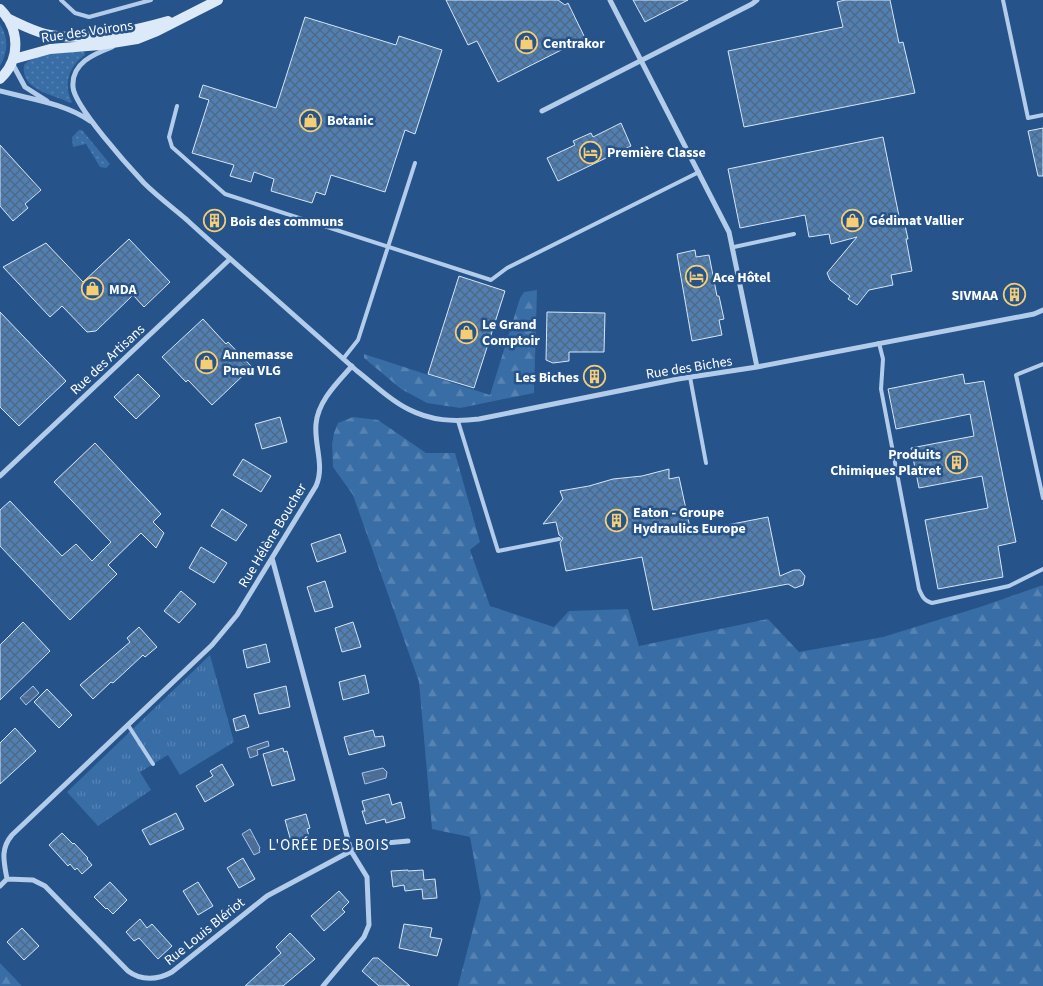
<svg xmlns="http://www.w3.org/2000/svg" width="1043" height="986" font-family="'Source Sans 3',sans-serif">
  <style>
    .grass { fill: url(#grass-dots) }
    .forest { fill: url(#forest-firs) }
    .park { fill: url(#park-tufts) }
    .water { fill: url(#water-ripples); stroke: #a6c7ea }
    .building { fill: url(#building-cross-hatch); stroke: #d6e6f7 }
    .lines { fill: none; stroke-linecap: round; stroke-linejoin: round }
    .lane { stroke: #b2ccea; stroke-width: 4 }
    .street { stroke: #b2ccea; stroke-width: 5 }
    .secondary { stroke: #dce9f8; stroke-width: 10 }
    .labels { text-anchor: middle; stroke-width: 5; stroke-linejoin: round; paint-order: stroke }
    .street-label { font-size: 14px; fill: #fff; stroke: #25538a }
    .poi-label { font-size: 14px; font-weight: bold; fill: #fff; stroke: #25538a; text-anchor: start }
    .neighbourhood-label { font-size: 15px; letter-spacing: 1px; fill: #fff; stroke: #25538a }
  </style>
  <defs>
    <pattern id="grass-dots" width="8" height="8" patternUnits="userSpaceOnUse" patternTransform="scale(1.25)"><rect width="8" height="8" fill="#396da6"/><path d="M2 2h.1M6 6h.1" fill="none" stroke="#5783b3" stroke-width="1.8" stroke-linecap="round"/></pattern>
    <pattern id="forest-firs" width="22" height="20" patternUnits="userSpaceOnUse" patternTransform="scale(1.25)"><rect width="22" height="20" fill="#396da6"/><path d="M5 1l3.5 6h-7zM16 11l3.5 6h-7z" fill="#5783b3"/></pattern>
    <pattern id="park-tufts" width="24" height="20" patternUnits="userSpaceOnUse" patternTransform="scale(1.25)"><rect width="24" height="20" fill="#396da6"/><path d="M3 7l-1-3M5 7V3M7 7l1-3M15 17l-1-3M17 17v-4M19 17l1-3" fill="none" stroke="#5783b3"/></pattern>
    <pattern id="water-ripples" width="26" height="14" patternUnits="userSpaceOnUse" patternTransform="scale(1.25)"><rect width="26" height="14" fill="#4d6d94"/><path d="M2 4q2-2 4 0t4 0M15 11q2-2 4 0t4 0" fill="none" stroke="#6883a4"/></pattern>
    <pattern id="building-cross-hatch" width="8" height="8" patternUnits="userSpaceOnUse" patternTransform="scale(1.25)"><rect width="8" height="8" fill="#517fb2"/><path d="M0 0l8 8M0 8l8-8" fill="none" stroke="#4f6884"/></pattern>
  </defs>
  <rect width="100%" height="100%" fill="#25538a"/>
  <path class="grass" d="M0,24c9,14 8,28 0,42z
    M84,51l1,4c-16,11 -22,29 -13,47l-2,1c-16,-9 -50,-12 -46,-38 13,-14 42,-12 60,-14z
    M79,130h3l28,34 -4,4 -6,-1 -14,-23 -13,3 -1,-10z"/>
  <path class="forest" d="M537,290l-3,103 -74,15 -33,-5 -26,-14 -37,-31v-4l126,41 30,-97 4,-6z
    M353,417l25,3 48,33h29l25,89 -10,8 20,56 64,21 15,-16 59,-2 11,37 129,-27 31,33 84,-15 100,-31 60,-21v401h-585l23,-88 -11,-61 -38,-8 -13,-147 -66,-187 -20,-28 -1,-23 2,-11 4,-10z
    M0,963l22,23h-22z"/>
  <path class="park" d="M210,655l24,87 -54,33 -12,-20 -28,17 11,18 -53,36 -31,-34z"/>
  <path class="water" d="M33,686l6,7 -13,12 -6,-7z
    M268,741l1,5 -12,4 1,5 -8,3 -3,-10z
    M383,768l4,4 -1,6 -21,6 -3,-11z
    M250,829l10,19 -1,1 1,3 -6,3 -12,-21z"/>
  <path class="building" d="M446,0h112l7,5 3,-2 17,35 -87,44 -21,-41 -9,4z
    M633,0h55l-43,22z
    M845,0h45l9,43 4,-1 12,51 -171,34 -16,-76 115,-24 -6,-25z
    M305,17l91,28 3,-9 43,14 -27,84 -10,-4 -20,62 -54,-17 -6,20 -9,-3 -4,11 -41,-12 3,-12 -20,-7 -3,10 -21,-6 4,-11 -42,-12 17,-53 -10,-3 4,-12 73,23z
    M621,123l10,23 -73,35 -11,-23 28,-13 -2,-4 18,-8 2,4z
    M1043,128v48h-5l-10,-45z
    M883,137l18,89 4,-1 3,14h-2l6,32 -21,4 2,10 -24,5 -12,15 -9,-6 2,-3 -20,-16 -3,-7 30,-36 -26,7 -2,-10 -20,3 -4,-22 -65,13 -12,-59z
    M0,145l41,45 -16,14 3,4 -15,13 -13,-15z
    M129,239l41,43 -26,25 -11,-12 -37,36 -9,1 -25,-26 -12,11 -47,-50 43,-24 37,39z
    M695,250l1,7 13,-2 8,41h2l5,23 -5,1 3,15 -30,6 -15,-87z
    M459,276l46,15 -31,97 -46,-14z
    M0,312l66,69 -47,45 -19,-19z
    M547,312l58,1 -1,39h-35v9l-16,2 -7,-3z
    M203,319l23,25 2,-2 24,25 -40,38 -24,-25 -2,2 -24,-25z
    M138,374l22,22 -24,23 -22,-22z
    M963,374l2,10 19,-3 32,161 -18,4 5,31 -65,12 -13,-69 63,-12 -6,-32 -63,12 -8,-40 63,-12 -4,-22 -74,15 -8,-40z
    M280,417l7,25 -25,7 -7,-25z
    M95,443l66,71 -8,8 11,11 -8,15 -15,-15 -33,32 9,9 -47,46 -70,-74v-36l10,-9 52,55 14,-12 16,17 19,-19 -57,-60z
    M243,459l28,17 -10,16 -28,-17z
    M669,469v10l10,-2 12,55 77,-15 12,59 14,-6h6l5,6 -2,9 -8,3 -7,-4 -135,26 -11,-53 -76,14 -6,-28 3,-5 -4,-3 -3,-13 -13,2 20,-25 -3,-8 29,-5 24,-7 29,-3z
    M222,509l25,16 -11,16 -25,-15z
    M340,534l6,18 -29,10 -6,-18z
    M201,547l26,16 -13,20 -25,-15z
    M325,581l8,26 -18,5 -8,-25z
    M181,591l15,13 -17,19 -15,-12z
    M23,622l27,29 -50,49v-55z
    M353,622l8,25 -19,5 -7,-24z
    M139,627l18,20 -12,10 -2,-2 -30,28 -2,-1 -18,17 -13,-14 50,-43 -3,-4z
    M266,644l4,18 -23,6 -4,-18z
    M365,675l4,18 -26,7 -4,-18z
    M286,686l4,21 -31,7 -5,-20z
    M47,689l25,26 -13,13 -25,-26z
    M245,715l4,12 -13,4 -3,-12z
    M15,728l21,23 -36,33v-41z
    M373,730l2,7 8,-1 2,10 -36,9 -5,-18z
    M283,748l1,4 3,-1 8,29 -23,6 -9,-32z
    M222,764l12,21 -29,17 -9,-16 17,-10 -3,-5z
    M389,794l3,11 9,-3 4,16 -19,5 -1,-4 -19,5 -4,-13h3l-3,-10z
    M176,813l8,16 -34,16 -8,-15z
    M306,814l4,14 -3,1 3,11 -18,5 -7,-25z
    M62,833l11,11 1,-1 14,15 -1,1 5,6 -10,9 -5,-6 -2,2 -5,-6 -2,2 -19,-21z
    M243,858l12,21 -16,9 -12,-20z
    M408,870v1l15,-1 1,10 11,-1 2,19 -14,1 -1,-10 -17,2 -1,-6 -11,2 -2,-16z
    M110,882l17,18 -14,14 -6,-6 -1,1 -12,-12z
    M198,882l15,24 -15,9 -15,-24z
    M339,891l10,11 -7,7 3,3 -21,19 -13,-15z
    M140,919l7,9 5,-4 20,22 -14,13 -19,-21 -5,3 -8,-9z
    M404,924l28,4 -2,9 12,2 -5,17 -38,-8z
    M22,928l17,18 -15,14 -17,-18z
    M290,933l25,26 -32,27h-38l36,-33 -5,-6z
    M373,958h5l32,28h-31l-17,-15z"/>
  <g class="lines">
    <path class="lane" d="M61,0l14,13 14,4 62,-17
      M1003,0l25,118 15,-3
      M177,106l-8,31 3,10 53,47 266,86 16,-12 192,-96
      M734,247l60,-13
      M879,343l4,16 -2,30 38,200c3,7 5,12 13,14l77,-17 34,-17
      M343,359l15,-19 57,-177
      M1043,364l-27,11 27,123
      M690,377l16,86
      M458,421l40,130 61,-12
      M128,725l25,39"/>
    <path class="street" d="M610,0l119,232 28,135
      M112,47c-18,7 -41,16 -39,40 1,19 56,80 71,96 13,13 29,25 43,37 27,25 55,49 82,73 29,26 59,52 88,78 17,13 32,29 51,38 23,12 46,13 71,10l199,-40 79,-12 277,-53 9,-4
      M12,63l13,24 22,14
      M0,91c29,8 64,12 90,30
      M542,111l210,-107 5,-4
      M0,476l230,-217
      M7,879l26,1 12,6 83,85c13,10 30,9 44,1l95,-76 84,-45 -79,-293
      M7,879c-3,-17 -7,-30 5,-44l200,-190 25,-30 79,-129c9,-20 -2,-41 0,-62 2,-23 21,-41 36,-58
      M0,886l7,-7
      M323,986l41,-49 5,-12 -2,-48 -16,-26 24,-7 33,-3"/>
    <path class="secondary" d="M0,9c20,20 21,50 0,70
      M7,18c13,6 26,13 39,16 36,8 87,-3 122,-13
      M14,59l36,-10 50,-4 37,-6 20,-8 61,-31"/>
  </g>
  <defs>
    <symbol id="shop-ring" viewBox="-11 -11 22 22"><circle r="9.5" fill="#25538a" stroke="#f4cd75" stroke-width="1.5"/><path d="M-5-2.5h2.3a2.7 3.5 0 0 1 5.4 0H5L5.5 6h-11ZM-1.5-2.5h3a1.5 2.3 0 0 0-3 0Z" fill="#f4cd75"/></symbol>
    <symbol id="hotel-ring" viewBox="-11 -11 22 22"><circle r="9.5" fill="#25538a" stroke="#f4cd75" stroke-width="1.5"/><path d="M-6-4.5h1.5V1H6V5H4.5V3h-9V5H-6ZM-4 0a1.8 1.8 0 1 1 3.6 0ZM.5 0V-2.5h3Q6-2.5 6 0Z" fill="#f4cd75"/></symbol>
    <symbol id="building-ring" viewBox="-11 -11 22 22"><circle r="9.5" fill="#25538a" stroke="#f4cd75" stroke-width="1.5"/><path d="M-4-6H4V6H1V3H-1V6H-4ZM-2.5-4.3h1.7v1.8h-1.7ZM.8-4.3h1.7v1.8H.8ZM-2.5-1h1.7V.8h-1.7ZM.8-1h1.7V.8H.8Z" fill="#f4cd75"/></symbol>
  </defs>
  <g fill-rule="evenodd">
    <use href="#shop-ring" x="514" y="30" width="25" height="25"/>
    <use href="#shop-ring" x="298" y="108" width="25" height="25"/>
    <use href="#hotel-ring" x="578" y="140" width="25" height="25"/>
    <use href="#shop-ring" x="840" y="208" width="25" height="25"/>
    <use href="#building-ring" x="202" y="208" width="25" height="25"/>
    <use href="#hotel-ring" x="684" y="264" width="25" height="25"/>
    <use href="#shop-ring" x="80" y="276" width="25" height="25"/>
    <use href="#building-ring" x="1002" y="282" width="25" height="25"/>
    <use href="#shop-ring" x="454" y="320" width="25" height="25"/>
    <use href="#shop-ring" x="194" y="350" width="25" height="25"/>
    <use href="#building-ring" x="582" y="364" width="25" height="25"/>
    <use href="#building-ring" x="944" y="450" width="25" height="25"/>
    <use href="#building-ring" x="604" y="508" width="25" height="25"/>
  </g>
  <g class="labels">
    <g class="street-label">
      <text transform="translate(87 31) rotate(-8)" y="5">Rue des Voirons</text>
      <text transform="translate(107 359) rotate(-43)" y="5">Rue des Artisans</text>
      <text transform="translate(689 367) rotate(-9)" y="5">Rue des Biches</text>
      <text transform="translate(272 535) rotate(-59)" y="5">Rue Hélène Boucher</text>
      <text transform="translate(204 931) rotate(-39)" y="5">Rue Louis Blériot</text>
    </g>
    <g class="poi-label">
      <text x="543" y="48">Centrakor</text>
      <text x="327" y="125">Botanic</text>
      <text x="607" y="157">Première Classe</text>
      <text x="869" y="225">Gédimat Vallier</text>
      <text x="230" y="226">Bois des communs</text>
      <text x="713" y="282">Ace Hôtel</text>
      <text x="109" y="294">MDA</text>
      <text x="998" y="300" text-anchor="end">SIVMAA</text>
      <text x="482" y="329">Le Grand<tspan x="482" dy="16">Comptoir</tspan></text>
      <text x="223" y="359">Annemasse<tspan x="223" dy="16">Pneu VLG</tspan></text>
      <text x="579" y="382" text-anchor="end">Les Biches</text>
      <text x="941" y="459" text-anchor="end">Produits<tspan x="941" dy="16">Chimiques Platret</tspan></text>
      <text x="633" y="517">Eaton - Groupe<tspan x="633" dy="16">Hydraulics Europe</tspan></text>
    </g>
    <g class="neighbourhood-label">
      <text x="329" y="850">L'ORÉE DES BOIS</text>
    </g>
  </g>
</svg>
